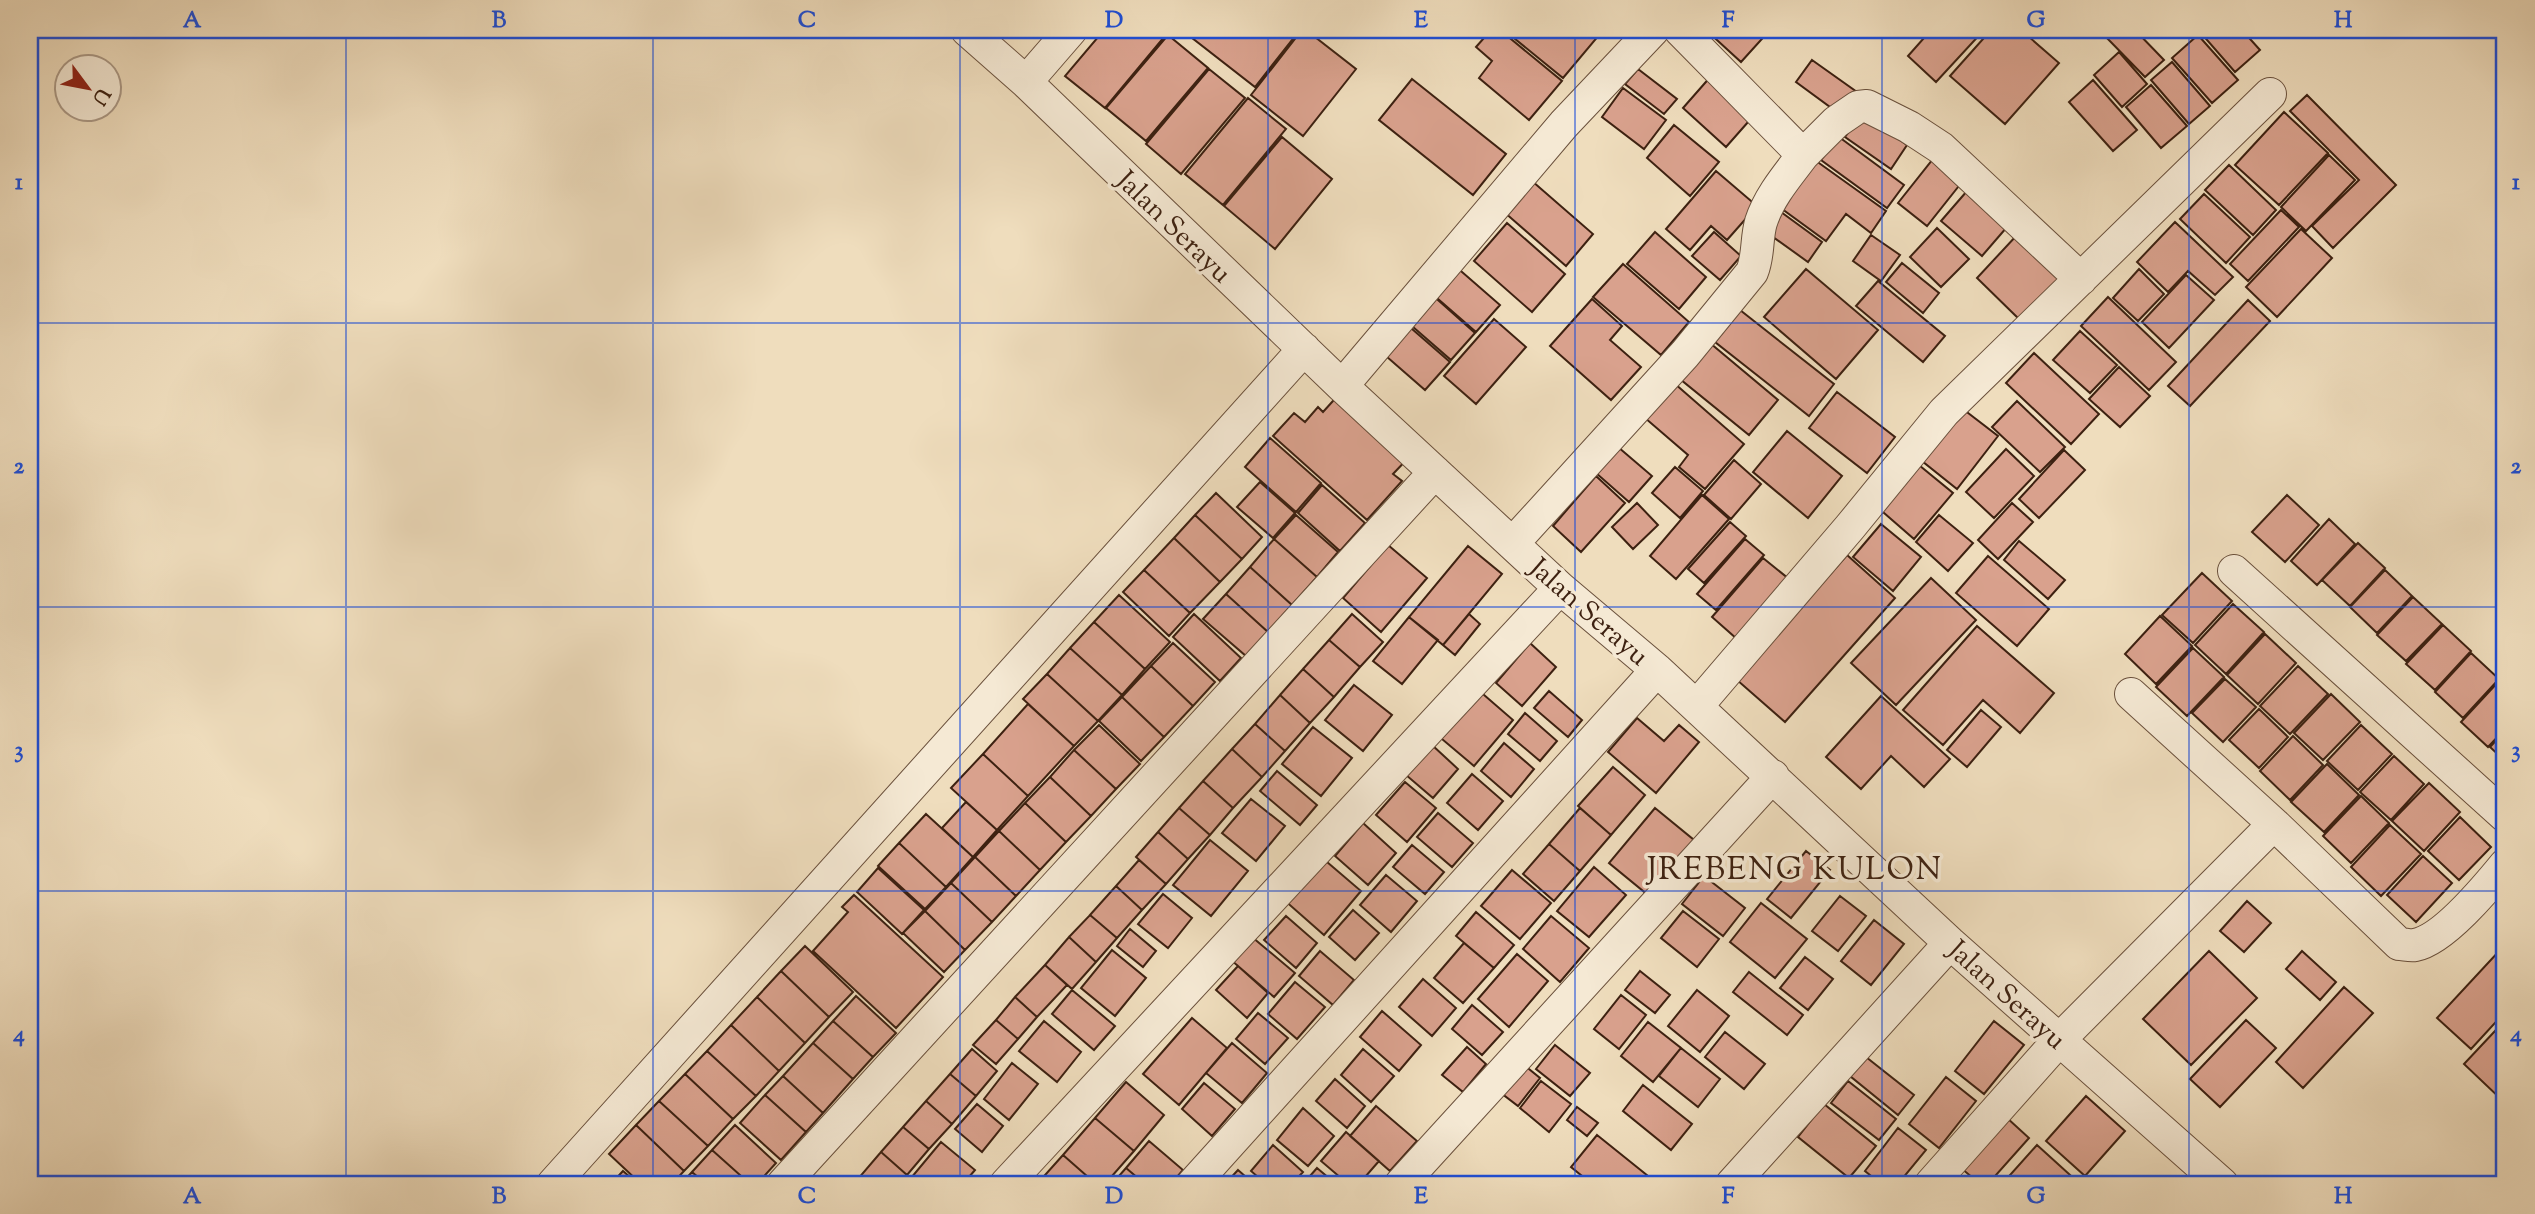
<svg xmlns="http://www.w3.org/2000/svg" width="2535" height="1214" font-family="'Sorts Mill Goudy',serif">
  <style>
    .building { fill: #d9a18d; stroke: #3d2111; stroke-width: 2 }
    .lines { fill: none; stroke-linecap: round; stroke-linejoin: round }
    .street-casing { stroke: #6a503c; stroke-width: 34 }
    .street { stroke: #f5e9d4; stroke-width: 32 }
    .grid { fill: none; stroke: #1d4ed8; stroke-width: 2; stroke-opacity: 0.55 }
    .labels { text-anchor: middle; stroke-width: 7; stroke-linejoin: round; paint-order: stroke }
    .street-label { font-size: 28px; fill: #3d2111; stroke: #f5e9d4 }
    .quarter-label { font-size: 32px; letter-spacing: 2px; fill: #3d2111; stroke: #f5e9d4 }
    .neatline { fill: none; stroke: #1d4ed8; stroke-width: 2.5 }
    .grid-label { font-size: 23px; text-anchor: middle; font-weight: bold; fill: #1d4ed8 }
  </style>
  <rect width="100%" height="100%" fill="#efddbd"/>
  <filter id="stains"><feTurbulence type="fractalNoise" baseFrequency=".00286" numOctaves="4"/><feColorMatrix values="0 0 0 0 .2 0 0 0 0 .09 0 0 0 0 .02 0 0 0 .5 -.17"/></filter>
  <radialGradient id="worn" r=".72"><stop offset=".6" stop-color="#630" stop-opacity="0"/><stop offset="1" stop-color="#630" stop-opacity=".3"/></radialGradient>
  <path class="building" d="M1104,30h66l-65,78 -40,-32z
    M1190,30h107l2,1 -44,56 -68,-53z
    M1302,30h4l50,39 -53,67 -52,-41z
    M1491,30h9l62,51 -33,39 -50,-42 13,-17 -16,-14z
    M1504,30h91l5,4 -37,44z
    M1706,30h64l-29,32z
    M1931,30h53l-48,52 -28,-26z
    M1991,30h30l38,33 -54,61 -55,-48z
    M2107,30h28l29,30 -19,17 -42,-43z
    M2203,30h39l18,20 -25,22 -35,-40z
    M1168,35l40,33 -62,73 -40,-33z
    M2198,35l40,45 -26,23 -40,-45z
    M2119,52l28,32 -25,23 -28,-32z
    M1812,60l45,32 -16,23 -45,-33z
    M2172,62l38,44 -21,18 -38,-44z
    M1209,69l36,29 -64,76 -35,-30z
    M1638,69l39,30 -13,15 -39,-30z
    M1712,75l44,38 -30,34 -43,-39z
    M1412,79l94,75 -33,41 -94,-75z
    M2093,80l44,50 -24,21 -44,-49z
    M2151,85l36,41 -26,22 -35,-41z
    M1623,88l43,32 -22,29 -42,-32z
    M2307,95l89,90 -63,63 -21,-22 47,-46 -69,-69z
    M1248,98l38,31 -63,76 -38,-31z
    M2284,112l44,41 -49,52 -44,-40z
    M1862,114l45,31 -16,24 -46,-32z
    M1674,125l45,37 -29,34 -43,-38z
    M1282,137l50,42 -57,70 -51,-43z
    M1839,137l65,48 -17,23 -66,-48z
    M2329,155l26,25 -49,51 -25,-24z
    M1812,158l74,53 -15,22 -25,-19 -20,27 -48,-35z
    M1933,159l29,23 -35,44 -29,-23z
    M2229,165l47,45 -23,25 -48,-45z
    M1716,171l41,35 -30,34 -16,-14 -21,24 -24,-21z
    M1532,181l61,53 -27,32 -62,-54z
    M1967,191l40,36 -25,29 -41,-35z
    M2204,194l46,43 -24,26 -46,-44z
    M2281,210l18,17 -51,54 -18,-17z
    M1781,212l41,30 -14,20 -42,-30z
    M2175,222l58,55 -18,18 -27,-24 -20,21 -31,-30z
    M1507,223l58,51 -33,38 -58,-51z
    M1937,228l32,31 -28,28 -31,-30z
    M2301,229l31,29 -55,59 -31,-30z
    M1655,232l51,45 -27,32 -52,-45z
    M1714,232l27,24 -21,24 -28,-24z
    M1871,235l29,20 -19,26 -28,-20z
    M2017,235l44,43 -40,43 -44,-43z
    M1902,263l37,30 -16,20 -37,-31z
    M1623,264l66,58 -28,33 -68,-58z
    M1454,265l46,40 -24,27 -46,-40z
    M1806,269l72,61 -42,49 -72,-62z
    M2139,269l25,25 -26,27 -25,-23z
    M2186,275l28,25 -45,48 -27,-26z
    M1878,281l67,55 -22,26 -67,-56z
    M1429,292l46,41 -24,27 -46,-40z
    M2108,297l68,65 -27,28 -68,-64z
    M1592,299l30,27 -12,14 31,27 -30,33 -61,-54z
    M2248,300l22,21 -80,85 -22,-20z
    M1740,310l94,74 -25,32 -94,-74z
    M1494,319l32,28 -50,57 -32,-28z
    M1404,322l46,40 -25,28 -46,-40z
    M2080,331l37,34 -27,28 -37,-33z
    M1710,343l68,57 -29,35 -69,-56z
    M2034,353l65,61 -28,30 -65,-61z
    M2119,367l31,29 -30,31 -31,-28z
    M1674,383l70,61 -39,45 -26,-22 9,-12 -43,-37z
    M1342,391l70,63 -19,20 9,7 -35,39 -94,-84 21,-23 11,9 13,-15 5,5z
    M1837,392l58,45 -28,36 -58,-45z
    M2017,401l48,46 -25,25 -48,-45z
    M1959,406l39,30 -41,53 -40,-32z
    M1787,431l55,45 -34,42 -55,-46z
    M1270,438l51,45 -25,29 -51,-45z
    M1618,447l34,29 -23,26 -33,-29z
    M2006,449l28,27 -40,42 -28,-26z
    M2064,450l21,20 -46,48 -20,-19z
    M1734,460l27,24 -30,35 -27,-24z
    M1914,461l39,32 -39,46 -38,-33z
    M1675,467l28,24 -23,27 -28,-25z
    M1596,476l29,27 -44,49 -28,-26z
    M1260,482l35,31 -22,25 -36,-31z
    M1322,485l43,38 -25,28 -42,-38z
    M1216,493l46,44 -20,22 -47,-44z
    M1702,495l27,24 -53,60 -26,-23z
    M2287,495l32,30 -34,37 -33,-30z
    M1637,503l21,22 -25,24 -21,-22z
    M2012,503l21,19 -35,37 -20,-19z
    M1195,515l47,44 -22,23 -46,-44z
    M1296,515l42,37 -21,25 -43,-38z
    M1939,515l34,28 -25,28 -32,-29z
    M2329,519l26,25 -38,41 -26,-24z
    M1730,522l16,14 -42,47 -16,-14z
    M1881,524l40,33 -28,34 -40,-34z
    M1174,538l46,44 -30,31 -46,-43z
    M1274,539l43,38 -25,28 -42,-38z
    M1745,539l19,16 -48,55 -19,-16z
    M2019,541l46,39 -17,19 -44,-39z
    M2358,543l27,25 -35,38 -28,-26z
    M1388,545l39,33 -46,54 -38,-34z
    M1468,546l34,28 -59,71 -34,-28z
    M1847,555l48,43 -110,124 -48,-42z
    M1988,556l61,53 -32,37 -61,-53z
    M1763,558l26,21 -52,60 -25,-22z
    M1250,567l42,38 -24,27 -42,-38z
    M1144,570l46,43 -21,23 -46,-44z
    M2385,570l27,26 -35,37 -27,-26z
    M2202,573l30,28 -39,42 -31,-28z
    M1931,578l45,42 -80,85 -45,-42z
    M1226,594l42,38 -22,24 -43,-37z
    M1119,595l51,47 -25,27 -51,-47z
    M2413,597l29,27 -36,37 -29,-26z
    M2233,604l31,28 -38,42 -31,-29z
    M1194,614l47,44 -21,23 -47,-44z
    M1352,614l31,28 -23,25 -31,-27z
    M1469,614l11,10 -25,31 -12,-10z
    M2160,616l32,30 -36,38 -31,-30z
    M1409,617l29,23 -36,44 -29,-23z
    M1094,622l51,47 -23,26 -52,-47z
    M2443,625l28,26 -36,39 -29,-26z
    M1977,626l77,67 -34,40 -37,-33 -40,45 -40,-35z
    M2265,634l31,29 -38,41 -31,-29z
    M1329,640l31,27 -26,30 -31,-28z
    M1173,643l42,39 -22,24 -42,-40z
    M1530,643l26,24 -34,39 -26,-23z
    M1070,648l52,47 -24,26 -51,-47z
    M2193,648l31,29 -37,39 -31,-29z
    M2471,653l28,26 -36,39 -28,-26z
    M1151,666l42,40 -29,31 -42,-40z
    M2298,666l30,28 -38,40 -30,-28z
    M1303,669l31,28 -24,26 -30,-28z
    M1047,674l51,47 -24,25 -51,-47z
    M2225,679l31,28 -33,35 -31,-29z
    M2500,680l5,5v44l-17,18 -27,-25z
    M1354,685l38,30 -29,36 -38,-31z
    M1476,688l37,32 -39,46 -38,-32z
    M1549,691l33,29 -14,17 -34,-29z
    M2331,694l29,28 -37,38 -29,-27z
    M1280,695l30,28 -25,28 -30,-27z
    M1881,696l69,63 -26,28 -33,-31 -30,33 -35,-32z
    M1122,697l42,40 -23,24 -42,-40z
    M1028,704l46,42 -46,50 -45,-42z
    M2259,709l29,28 -29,31 -30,-28z
    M1981,710l20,17 -34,40 -20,-17z
    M1525,713l32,28 -17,20 -32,-27z
    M1637,718l27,23 15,-16 20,17 -43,51 -48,-41z
    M1255,724l30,27 -23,26 -30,-28z
    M1099,725l41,39 -24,25 -42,-39z
    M2361,725l31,29 -34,36 -31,-29z
    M1313,727l39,31 -31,38 -39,-32z
    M2505,731v30l-15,-14z
    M2293,736l30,29 -33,35 -30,-29z
    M1504,743l30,26 -23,28 -30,-26z
    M1432,745l26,24 -25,29 -27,-23z
    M1232,749l30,28 -29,31 -30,-27z
    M1074,750l42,39 -25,27 -41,-39z
    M983,754l45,42 -31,34 -46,-42z
    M2394,756l30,28 -33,36 -31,-28z
    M2327,764l32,31 -35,37 -33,-30z
    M1613,767l32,28 -34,40 -33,-29z
    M1277,771l40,34 -17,20 -40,-34z
    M1472,774l31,27 -25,29 -31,-27z
    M1050,777l41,39 -25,26 -41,-39z
    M1203,781l30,27 -23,27 -31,-27z
    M1405,782l31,26 -29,34 -31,-27z
    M2429,783l31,29 -36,39 -32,-30z
    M2361,796l28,27 -38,40 -28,-27z
    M1251,799l34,27 -29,35 -34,-28z
    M966,802l31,28 -24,27 -31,-29z
    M1025,803l41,39 -26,28 -41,-39z
    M1179,808l31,27 -22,24 -30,-27z
    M1580,808l31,27 -31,36 -31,-27z
    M1655,808l39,32 -46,55 -39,-32z
    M1438,813l35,30 -21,24 -35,-30z
    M926,814l47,43 -27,30 -47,-44z
    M2460,817l31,30 -32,33 -31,-29z
    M1363,823l33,30 -28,32 -33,-29z
    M2390,825l31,29 -40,42 -30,-29z
    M999,831l41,39 -24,26 -41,-39z
    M1158,832l30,27 -22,25 -30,-27z
    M1210,840l38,31 -37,45 -38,-31z
    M899,843l47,44 -21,22 -47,-43z
    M1549,844l31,27 -26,30 -31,-27z
    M1412,845l32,27 -19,22 -32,-27z
    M1806,851l24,19 -39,48 -24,-19z
    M1320,856l41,35 -37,44 -41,-36z
    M2423,856l29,27 -36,39 -29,-27z
    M975,857l41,39 -24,26 -41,-39z
    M1139,860l27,24 -24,26 -26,-24z
    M1594,867l32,28 -37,42 -32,-26z
    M878,868l46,42 -22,24 -45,-42z
    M1512,870l39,33 -31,36 -39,-33z
    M1386,875l31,26 -26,31 -31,-27z
    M1704,876l41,32 -22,28 -41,-32z
    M951,883l41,39 -27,28 -40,-39z
    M1116,886l26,24 -25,28 -27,-23z
    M1163,894l29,24 -24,30 -30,-24z
    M854,895l89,82 -47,51 -83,-77 35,-39 -6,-5z
    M1840,896l26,20 -28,35 -26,-20z
    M2247,901l24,22 -27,29 -24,-21z
    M1761,903l46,36 -32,39 -45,-36z
    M1353,910l26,23 -24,27 -26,-23z
    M925,911l40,39 -21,22 -41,-39z
    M1683,911l36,28 -22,28 -36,-29z
    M1476,912l38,33 -20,23 -38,-32z
    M1090,915l27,23 -21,24 -27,-25z
    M1286,916l31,27 -21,25 -32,-28z
    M1551,916l38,32 -29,34 -37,-33z
    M1874,920l30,24 -33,41 -30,-24z
    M1130,929l26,22 -13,16 -26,-21z
    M1069,937l27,25 -24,27 -27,-24z
    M1252,937l43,36 -21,24 -43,-37z
    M1464,943l30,25 -31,35 -29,-25z
    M805,946l48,46 -24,25 -48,-46z
    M2501,949l4,4v59l-34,37 -34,-31z
    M1112,950l34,28 -31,38 -34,-28z
    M1320,951l34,29 -21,25 -34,-29z
    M2209,951l48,47 -66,67 -48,-46z
    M2302,951l34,31 -16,18 -34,-31z
    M1517,954l31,27 -39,46 -31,-28z
    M1805,957l28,22 -25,31 -28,-22z
    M1045,965l22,20 -30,32 -22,-20z
    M1238,966l30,27 -21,25 -31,-28z
    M781,971l48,46 -24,26 -48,-46z
    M1640,971l30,24 -15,18 -30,-23z
    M1749,972l54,43 -16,20 -54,-43z
    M1423,979l33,29 -24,28 -33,-29z
    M1295,982l30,25 -28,32 -29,-25z
    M2344,987l29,26 -70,75 -27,-26z
    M1072,990l43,36 -21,24 -42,-36z
    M1697,990l32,26 -29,36 -32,-26z
    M1621,995l25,20 -27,34 -25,-20z
    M856,996l40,37 -23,24 -40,-36z
    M757,997l48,46 -26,28 -48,-46z
    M1015,997l22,20 -19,22 -22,-19z
    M1472,1005l31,27 -21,23 -30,-26z
    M1382,1011l39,34 -22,26 -39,-34z
    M1258,1013l30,25 -23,26 -29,-25z
    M1192,1018l35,30 -48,57 -36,-31z
    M996,1020l22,19 -22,25 -23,-19z
    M2246,1020l30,28 -56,59 -30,-28z
    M833,1021l40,36 -20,22 -40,-36z
    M1044,1021l37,31 -24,30 -38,-31z
    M1994,1021l30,24 -40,49 -29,-23z
    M1648,1022l33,26 -28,34 -32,-26z
    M731,1025l48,46 -23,25 -49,-45z
    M2495,1031l10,9v63l-41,-39z
    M1725,1032l40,32 -21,25 -39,-32z
    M813,1043l40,36 -30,34 -40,-37z
    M1232,1043l35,30 -25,30 -36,-30z
    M1555,1045l35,28 -20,23 -34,-27z
    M1467,1047l19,17 -23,28 -21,-17z
    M1681,1048l39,31 -22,28 -39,-31z
    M972,1049l25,22 -21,25 -26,-22z
    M1363,1049l31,27 -23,26 -30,-27z
    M707,1051l49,45 -23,23 -48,-45z
    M1866,1057l48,38 -16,20 -48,-39z
    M1012,1063l26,21 -29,36 -25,-21z
    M1524,1065l16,13 -22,28 -17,-13z
    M685,1074l48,45 -25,27 -49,-45z
    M950,1074l26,22 -24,28 -26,-23z
    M783,1076l40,37 -17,19 -41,-37z
    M1946,1077l30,24 -37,47 -30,-24z
    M1335,1079l30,27 -18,22 -31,-27z
    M1541,1081l30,23 -22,28 -29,-24z
    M1848,1081l48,38 -17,21 -48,-37z
    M1126,1082l38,33 -30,36 -39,-33z
    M1204,1083l31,26 -23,27 -30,-27z
    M1643,1085l49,39 -21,26 -48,-39z
    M765,1095l41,37 -25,28 -41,-37z
    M2086,1096l39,35 -40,45 -39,-35z
    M659,1101l49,45 -24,25 -48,-46z
    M926,1101l26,23 -23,25 -26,-22z
    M977,1104l26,22 -21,26 -27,-23z
    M1824,1104l52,42 -27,32 -51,-41z
    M1376,1106l41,35 -27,30 -40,-35z
    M1577,1107l21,16 -11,13 -20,-16z
    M1303,1108l31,28 -26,30 -31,-26z
    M2006,1117l23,21 -41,46h-8l-19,-16z
    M1095,1118l39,33 -29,33h-9l-33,-29z
    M636,1125l48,46 -12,13h-31l-32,-30z
    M735,1125l41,38 -19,21h-7l-38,-34z
    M903,1127l26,22 -22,26 -26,-23z
    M1898,1128l28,22 -28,34h-17l-16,-13z
    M1346,1132l33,29 -20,23h-11l-27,-23z
    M1597,1135l61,49h-66l-21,-17z
    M1149,1141l34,29 -12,14h-26l-19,-16z
    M941,1142l34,28 -12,14h-57z
    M1273,1145l30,27 -11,12h-26l-15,-13z
    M2037,1145l43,39h-78z
    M712,1150l38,34h-44l-14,-12z
    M881,1152l26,23 -8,9h-37l-5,-4z
    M1063,1155l33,29h-59z
    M1126,1168l19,16h-33z
    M1317,1168l19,16h-33z
    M1238,1170l16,14h-29z
    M623,1171l15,13h-27z
    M692,1172l14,12h-25z"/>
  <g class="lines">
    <defs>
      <path id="street" d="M967,30l59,52 316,304 218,202 97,82 293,273 272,241
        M1026,82l45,-52
        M1803,155l33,-33 22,-15 9,-1 42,21 32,21 140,131
        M1342,386l222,-262 89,-94
        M1513,543l172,-189 67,-82c7,-17 4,-33 9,-50 8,-25 26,-46 42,-67l-123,-125
        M2234,571l271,245
        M2131,694l143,130 125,120c5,0 11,2 16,1 28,-5 72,-58 90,-80
        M1697,706l153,-179 94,-115 326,-318
        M553,1184l751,-835
        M783,1184l652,-712
        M1006,1184l554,-596
        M1193,1184l464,-514
        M1401,1184l372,-408
        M1732,1184l218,-241
        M1931,1184l128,-144 215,-216"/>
    </defs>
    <use href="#street" class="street-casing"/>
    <use href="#street" class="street"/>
  </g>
  <path class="grid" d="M346,30v1154M653,30v1154M960,30v1154M1268,30v1154M1575,30v1154M1882,30v1154M2189,30v1154M30,323h2475M30,607h2475M30,891h2475"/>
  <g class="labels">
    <g class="street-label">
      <text transform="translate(1175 226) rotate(44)" y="10">Jalan Serayu</text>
      <text transform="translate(1590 611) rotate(41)" y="10">Jalan Serayu</text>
      <text transform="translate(2008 994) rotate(42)" y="10">Jalan Serayu</text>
    </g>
    <g class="quarter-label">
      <text x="1795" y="879">JREBENG KULON</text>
    </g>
  </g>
  <rect width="2535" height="1214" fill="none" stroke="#efddbd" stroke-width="77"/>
  <g transform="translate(88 88) rotate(122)"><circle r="33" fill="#f5e9d4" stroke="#ab9986" stroke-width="2"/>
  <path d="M0-5L12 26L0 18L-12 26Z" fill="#8f2418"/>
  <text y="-10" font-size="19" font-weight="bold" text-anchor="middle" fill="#3d2111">U</text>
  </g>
  <rect x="38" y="38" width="2458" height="1138" class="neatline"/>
  <g class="grid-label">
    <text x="192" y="27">A</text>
    <text x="499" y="27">B</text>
    <text x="807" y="27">C</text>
    <text x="1114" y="27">D</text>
    <text x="1421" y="27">E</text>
    <text x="1728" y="27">F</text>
    <text x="2036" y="27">G</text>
    <text x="2343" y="27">H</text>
    <text x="19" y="189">1</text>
    <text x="2516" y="189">1</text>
    <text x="19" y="473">2</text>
    <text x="2516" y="473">2</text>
    <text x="19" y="757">3</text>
    <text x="2516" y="757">3</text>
    <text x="19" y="1041">4</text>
    <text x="2516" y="1041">4</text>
    <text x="192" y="1203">A</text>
    <text x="499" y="1203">B</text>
    <text x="807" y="1203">C</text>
    <text x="1114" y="1203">D</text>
    <text x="1421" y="1203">E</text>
    <text x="1728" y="1203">F</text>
    <text x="2036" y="1203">G</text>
    <text x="2343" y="1203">H</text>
  </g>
  <rect width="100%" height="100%" filter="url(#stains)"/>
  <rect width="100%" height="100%" fill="url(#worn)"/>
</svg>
